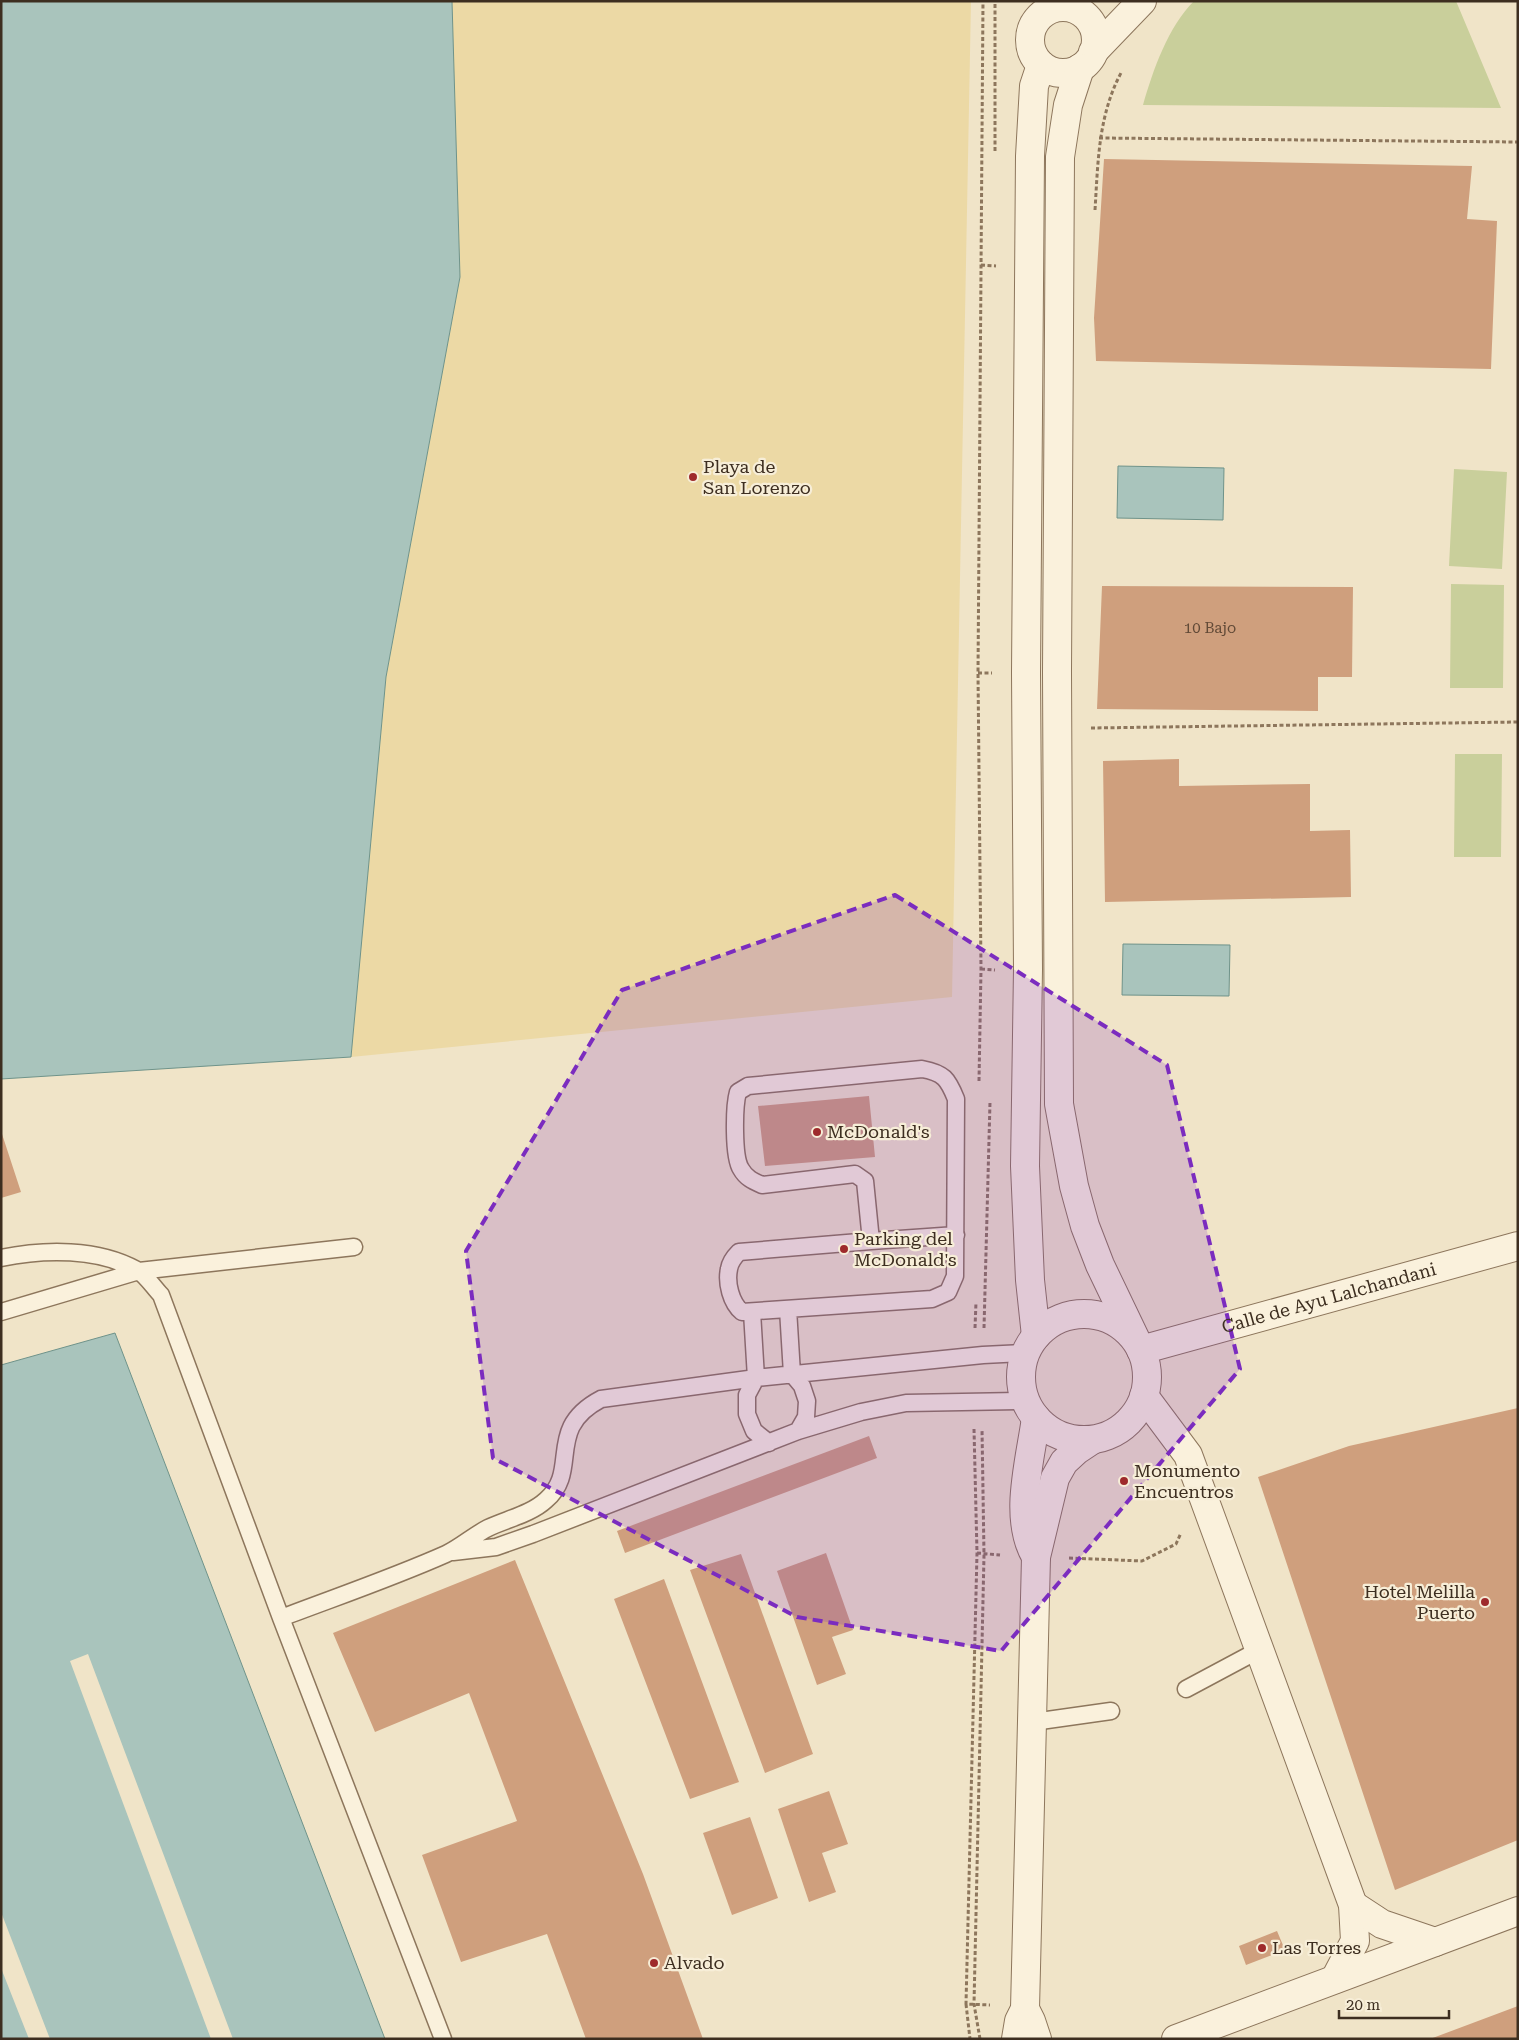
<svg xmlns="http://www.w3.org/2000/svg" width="1519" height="2040" font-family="'Roboto Serif',serif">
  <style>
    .green { fill: #c9cf9b }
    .sand { fill: #ecd9a5 }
    .water { fill: #a9c4bc; stroke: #6f938a }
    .pier { fill: #f0e4c8 }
    .building { fill: #cf9f7d }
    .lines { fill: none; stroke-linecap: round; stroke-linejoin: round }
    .lane-casing { stroke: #8d765c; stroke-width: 19 }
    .street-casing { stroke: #8d765c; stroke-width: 30 }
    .path { stroke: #8d765c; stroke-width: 3; stroke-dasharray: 4 2.5; stroke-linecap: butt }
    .lane { stroke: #faf1dc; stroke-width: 16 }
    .street { stroke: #faf1dc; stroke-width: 28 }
    .marked { fill: #7b2cbf; fill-opacity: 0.2; stroke: #7b2cbf; stroke-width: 4; stroke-dasharray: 10 6; stroke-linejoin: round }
    .poi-dot { fill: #9e2a2b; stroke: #f7eed8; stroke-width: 2 }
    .labels { text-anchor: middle; stroke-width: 4.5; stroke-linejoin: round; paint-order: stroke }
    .number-label { font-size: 15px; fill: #624a37 }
    .poi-label { font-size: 18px; fill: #3d2e20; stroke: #f7eed8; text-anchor: start }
    .street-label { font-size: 18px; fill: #3d2e20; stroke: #f7eed8 }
  </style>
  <rect width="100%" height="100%" fill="#f0e4c8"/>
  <path class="green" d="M1194,1h262l45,107 -358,-3c10,-35 25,-78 51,-104z
    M1454,469l53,3 -5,97 -53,-3z
    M1451,584l53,1 -1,103h-53z
    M1455,754h47l-1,103h-47z"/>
  <path class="sand" d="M452,1h519l-19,996 -601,60 35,-380 74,-400z"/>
  <path class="water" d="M1,1h451l8,276 -74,400 -35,380 -350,22z
    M1118,466l106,2 -1,52 -106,-2z
    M1123,944l107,1 -1,51 -107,-1z
    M115,1333l270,706h-384v-674z"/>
  <path class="pier" d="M88,1654l145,385h-22l-141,-378z
    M1,1912l49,127h-21l-28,-71z"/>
  <path class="building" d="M1104,159l368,7 -5,53 30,2 -6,148 -395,-8 -2,-43z
    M1102,586l251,1 -1,90h-34v34l-221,-2z
    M1179,759v27l131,-2v47l40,-1 1,67 -246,5 -2,-141z
    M869,1096l6,61 -110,9 -7,-60z
    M2,1134l19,58 -20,6v-63z
    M1518,1408v432l-123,50 -137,-413 91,-31z
    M869,1436l8,22 -252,95 -8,-22z
    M826,1553l27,77 -21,7 14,37 -29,11 -40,-114z
    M741,1554l72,200 -48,19 -75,-203z
    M515,1560l128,314 60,165h-117l-39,-105 -86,28 -39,-107 95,-34 -48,-128 -94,39 -42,-99z
    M664,1579l75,203 -49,17 -76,-200z
    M829,1791l19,53 -26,9 14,39 -27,10 -31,-93z
    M750,1817l28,81 -46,17 -29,-82z
    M1277,1931l8,19 -39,15 -7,-19z
    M1518,2006v33h-88z"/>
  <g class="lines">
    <defs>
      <path id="lane" d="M922,1069c22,4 26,10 34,30l-1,177 -7,16 -16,7 -190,13c-11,-9 -16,-29 -13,-43 1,-7 6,-13 10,-17l132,-11 -6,-60 -10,-7 -93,11c-9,-4 -16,-7 -21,-16 -8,-12 -7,-63 -3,-77l10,-6z
        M871,1241l85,-6
        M1,1258c43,-9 97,-10 136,12 9,5 17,18 24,25l120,323 162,421
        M788,1309l4,65 10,12 5,15 -1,16 -8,14
        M1,1312l138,-41 215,-24
        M752,1312l4,66 -9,17v19l7,17 15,12
        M453,1552l43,-5 37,-13 265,-103 63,-19 45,-9 119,-2
        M281,1618c55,-21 111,-40 165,-64 15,-7 28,-19 42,-26 19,-9 43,-14 58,-28 35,-30 -2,-71 55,-101l155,-21 227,-23 42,-2
        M1186,1689l73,-39
        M1033,1722l78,-11"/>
      <g id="street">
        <circle cx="1063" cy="40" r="33"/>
        <path d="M1093,52l49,-51"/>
        <path d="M1080,68l-12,37 -8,52 -3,515 2,432 15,82 11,40 15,39 36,75"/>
        <circle cx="1084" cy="1377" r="63"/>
        <path d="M1036,1336l-6,-56 -5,-114 3,-197 -2,-296 4,-517 4,-70 7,-21"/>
        <path id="s1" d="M1141,1350l377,-104"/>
        <path d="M1144,1396l44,59 165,450 2,36 -20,38"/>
        <path d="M1036,1418c-6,44 -23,100 0,139"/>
        <path d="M1353,1905l29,19 53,18"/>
        <path d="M1025,2009l6,12 6,18"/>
        <path d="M1016,2039l3,-18 6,-12 11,-452 19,-79 9,-16 13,-12 15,-10"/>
        <path d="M1176,2039l342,-128"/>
      </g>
    </defs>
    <use href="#lane" class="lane-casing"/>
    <use href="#street" class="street-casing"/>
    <path class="path" d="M1099,138l419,4
      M995,151v-150
      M1095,210c3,-47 3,-94 26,-137
      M981,265l15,1
      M978,673h14
      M1091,728l427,-6
      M981,969l14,1
      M979,1081l2,-112 -3,-296 5,-672
      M975,1328l1,-26
      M984,1328l6,-226
      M974,1429l3,124 -11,451 24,1
      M977,1553l23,2
      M1069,1558l73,3 34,-17 5,-11
      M966,2004l4,35
      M980,2039l-6,-35 10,-449 -2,-126"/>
    <use href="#lane" class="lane"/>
    <use href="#street" class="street"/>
  </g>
  <path class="marked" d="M895,895l272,170 73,304 -239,282 -204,-34 -304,-159 -27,-207 156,-261z"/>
  <g class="poi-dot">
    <circle cx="693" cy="477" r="5"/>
    <circle cx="817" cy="1132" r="5"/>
    <circle cx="844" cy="1249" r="5"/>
    <circle cx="1124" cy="1481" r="5"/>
    <circle cx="1485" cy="1602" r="5"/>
    <circle cx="1262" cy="1948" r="5"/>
    <circle cx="654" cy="1963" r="5"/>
  </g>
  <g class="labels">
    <g class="number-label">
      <text x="1210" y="633">10 Bajo</text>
    </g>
    <g class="poi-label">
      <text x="703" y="473">Playa de<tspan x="703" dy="21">San Lorenzo</tspan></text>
      <text x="827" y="1138">McDonald's</text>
      <text x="854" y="1245">Parking del<tspan x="854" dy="21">McDonald's</tspan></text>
      <text x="1134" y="1477">Monumento<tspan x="1134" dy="21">Encuentros</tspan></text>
      <text x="1475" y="1598" text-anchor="end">Hotel Melilla<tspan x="1475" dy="21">Puerto</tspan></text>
      <text x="1272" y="1954">Las Torres</text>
      <text x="664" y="1969">Alvado</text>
    </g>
    <g class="street-label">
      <text dy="6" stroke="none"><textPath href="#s1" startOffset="195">Calle de Ayu Lalchandani</textPath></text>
    </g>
  </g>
  <rect width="1519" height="2040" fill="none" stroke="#3d2e20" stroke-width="5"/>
  <path d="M1339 2010v8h110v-8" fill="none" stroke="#3d2e20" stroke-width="2.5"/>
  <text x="1346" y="2010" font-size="15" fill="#3d2e20" stroke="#f7eed8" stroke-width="4" paint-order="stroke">20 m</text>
</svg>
